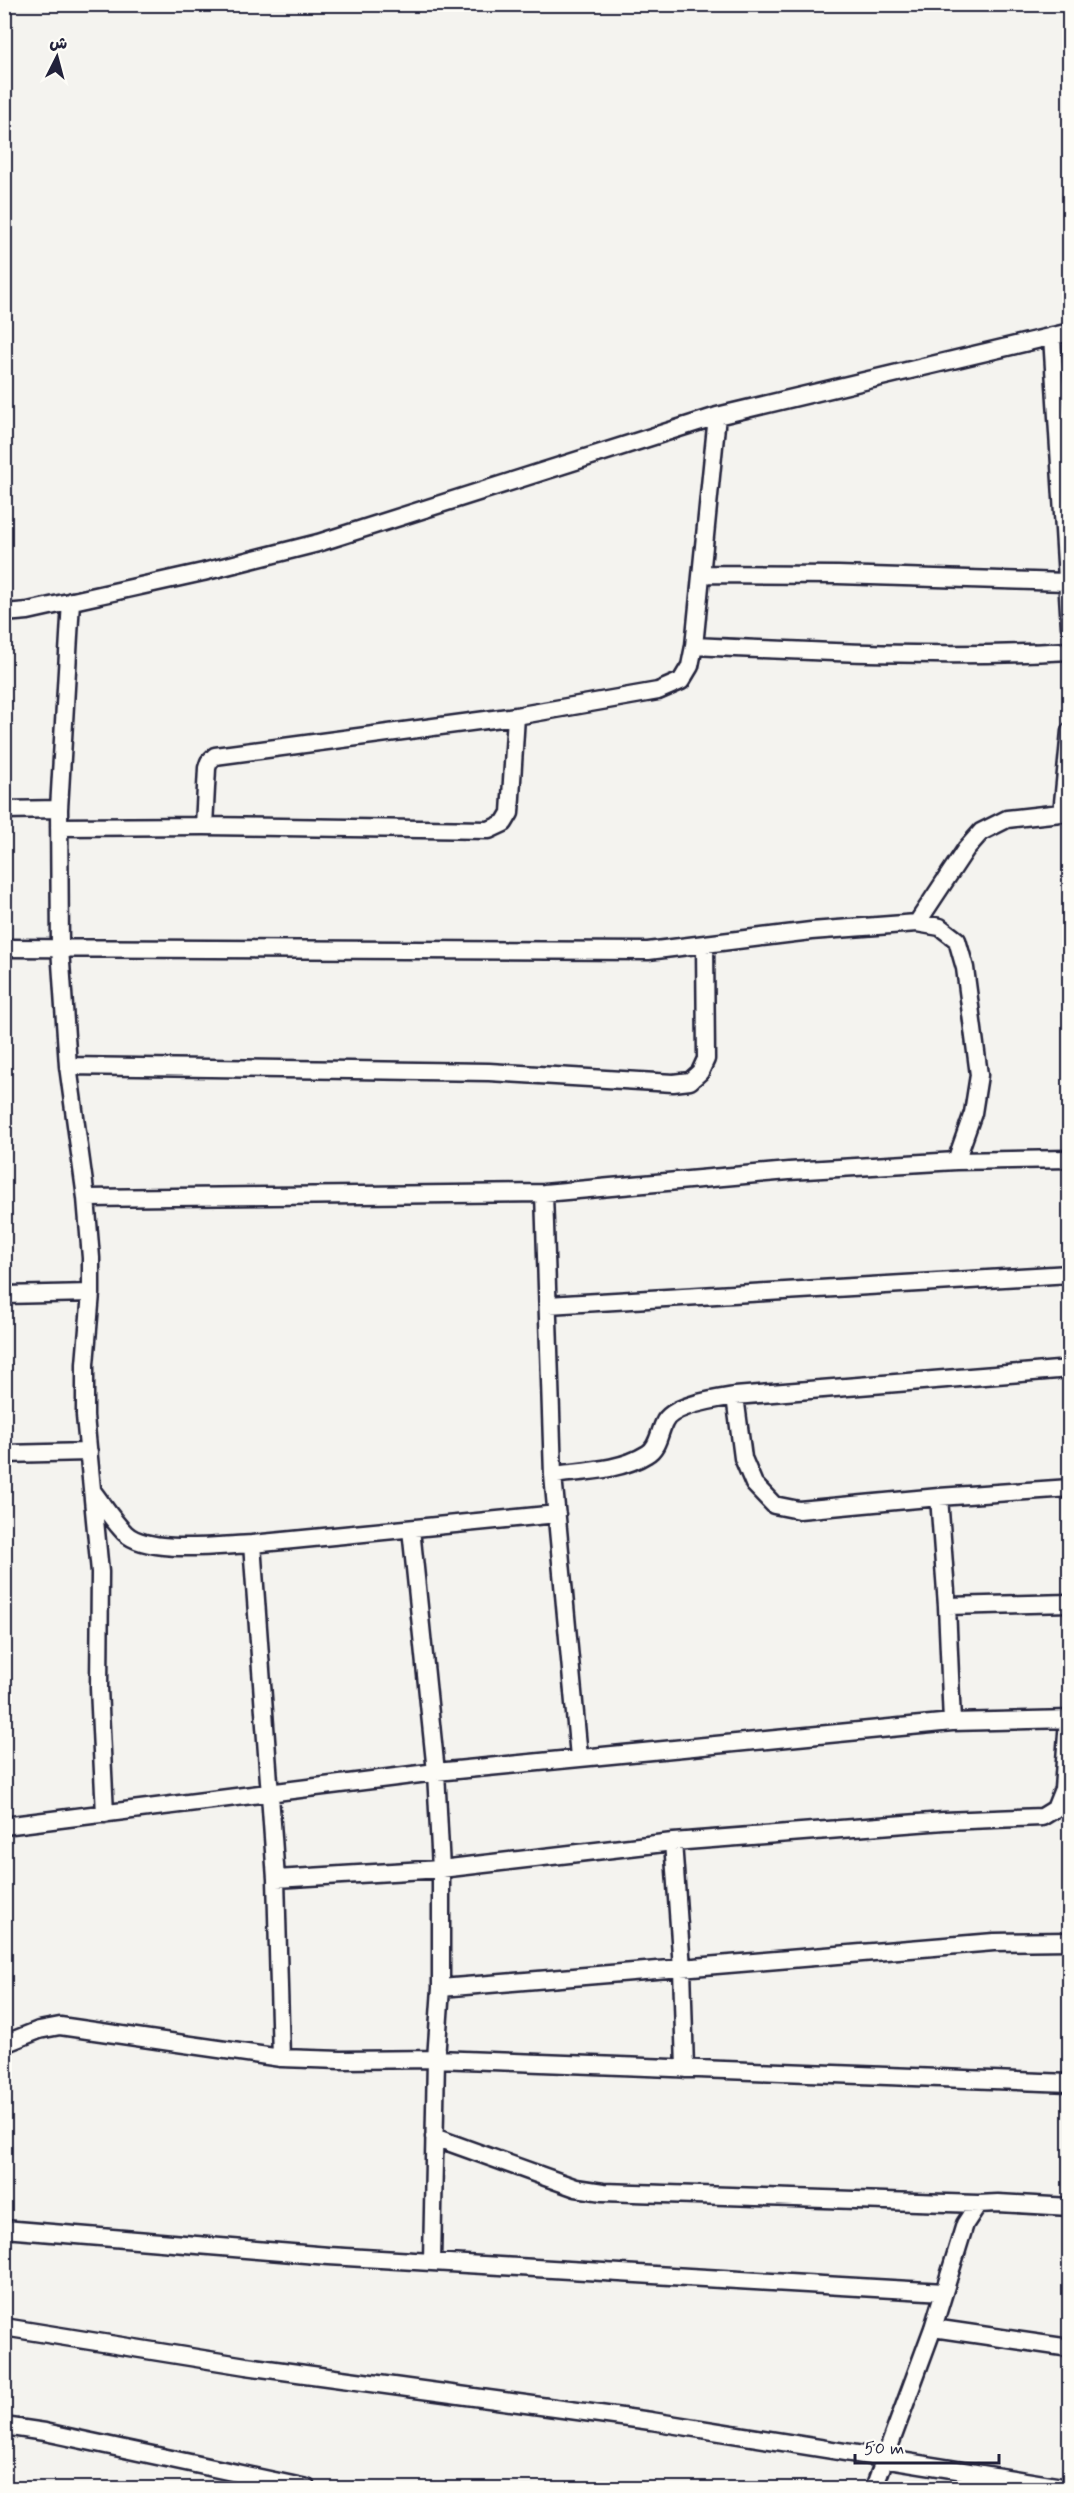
<svg xmlns="http://www.w3.org/2000/svg" width="1074" height="2493" font-family="Mynerve,'Playpen Sans Arabic',sans-serif">
  <style>
    .lines { fill: none; stroke-linecap: round; stroke-linejoin: round }
    .minor-casing { stroke: #22223b; stroke-width: 21 }
    .minor { stroke: #fdfcf7; stroke-width: 16 }
  </style>
  <rect width="100%" height="100%" fill="#f4f3ef"/>
  <filter id="ink" filterUnits="userSpaceOnUse"><feTurbulence type="fractalNoise" baseFrequency=".0167" numOctaves="2"/><feDisplacementMap in="SourceGraphic" scale="12" xChannelSelector="R" yChannelSelector="G"/><feConvolveMatrix kernelMatrix="1 2 1 2 8 2 1 2 1" color-interpolation-filters="sRGB"/></filter>
  <g filter="url(#ink)">
    <g class="lines">
      <defs>
        <path id="minor" d="M1052,336l18,291
          M702,574l136,1 228,7
          M71,601l-12,208 1,139 8,118 18,132 5,60v35l-6,71v52l15,156 -1,116 6,126
          M4,613l24,-2 175,-39 115,-29 399,-127 353,-84
          M694,646c125,6 250,12 376,5
          M4,810l55,-1
          M1062,813l8,-82
          M204,826l3,-58 2,-6 6,-6 301,-40 142,-25 23,-10 9,-15 4,-20 23,-230
          M59,827l145,-1 285,4 15,-7 6,-10 6,-97
          M917,923l49,-74 15,-17 26,-13 63,-7
          M4,948l644,3 163,-20 106,-8 23,4 17,13 8,28 14,107 -6,38 -17,48
          M68,1066l421,6 184,11 17,-2 10,-9 6,-13 -1,-115
          M544,1193l9,282 26,282
          M86,1198l458,-5 245,-22 167,-10 114,-2
          M4,1295l87,-2
          M548,1305l522,-31
          M735,1396l8,62 11,26 20,21 25,5 140,-13 131,-9
          M4,1454l85,-2
          M553,1475c31,-4 67,-4 94,-21 11,-6 12,-21 17,-31 7,-18 53,-24 71,-27l335,-27
          M93,1492c10,13 20,29 32,41 23,22 96,12 127,11
          M939,1497l8,109 5,116
          M411,1529l25,243 5,97v119l-5,71 -4,202
          M947,1606l123,-3
          M4,1826l432,-54 516,-50 118,-3
          M673,1842l9,126 3,101
          M276,1879l165,-10 232,-27 271,-21 98,-4 13,-8 8,-20 5,-70
          M441,1988l553,-46 76,-1
          M4,2044l35,-14 21,-4 221,32 60,2 95,-1 634,24
          M281,2058l-5,-179 -24,-335 305,-30
          M434,2137l142,51 27,4 375,12
          M4,2229l325,27 615,36
          M4,2327l242,39 405,55 418,67
          M933,2328l137,20
          M4,2426l41,6 262,56
          M874,2488l59,-160 32,-104 13,-20 20,-1 72,4"/>
      </defs>
      <use href="#minor" class="minor-casing"/>
      <use href="#minor" class="minor"/>
    </g>
  </g>
  <rect width="1074" height="2493" fill="none" stroke="#fdfcf7" stroke-width="24"/>
  <rect x="12" y="12" width="1050" height="2469" fill="none" stroke="#22223b" stroke-width="2" filter="url(#ink)"/>
  <g transform="translate(57 57) rotate(6)" stroke="#fdfcf7" stroke-width="4.5" paint-order="stroke">
  <path d="M0-4.5L10 22L0 15L-10 22Z" fill="#22223b"/>
  <text y="-9" font-size="16" font-weight="bold" text-anchor="middle" fill="#22223b">ش</text>
  </g>
  <path d="M855 2454v9h144v-9" fill="none" stroke="#22223b" stroke-width="3"/>
  <text x="864" y="2454" font-size="18" fill="#22223b" stroke="#fdfcf7" stroke-width="4.5" paint-order="stroke">50 m</text>
</svg>
